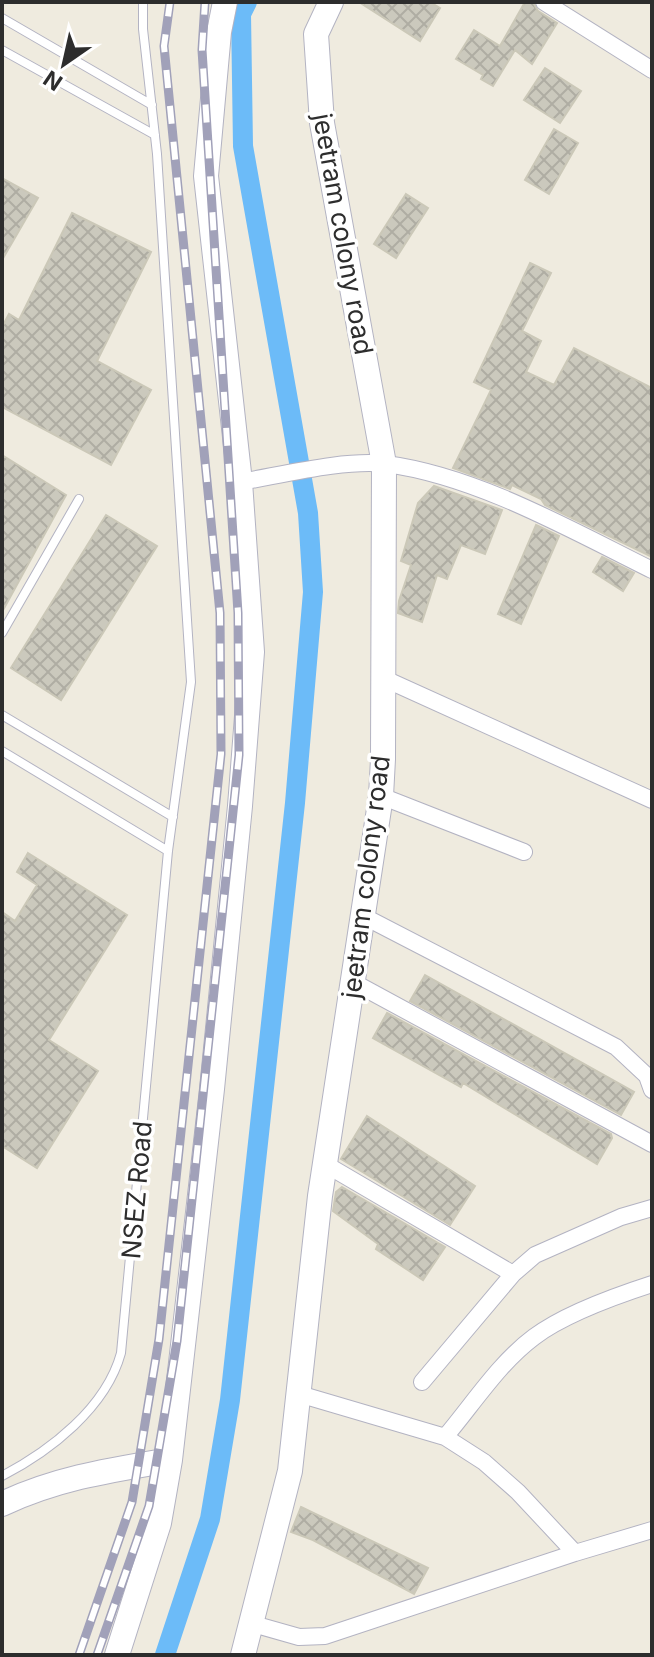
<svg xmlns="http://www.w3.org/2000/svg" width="654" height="1657" font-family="Inter,sans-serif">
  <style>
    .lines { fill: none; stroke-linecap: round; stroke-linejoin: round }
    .canal { stroke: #6cbbf8; stroke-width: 20 }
    .building { fill: url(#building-cross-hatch); stroke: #cbc8b8; stroke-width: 2 }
    .lane-casing { stroke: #b3b3c2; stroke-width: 10 }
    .street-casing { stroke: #b3b3c2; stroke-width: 18 }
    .secondary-casing { stroke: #b3b3c2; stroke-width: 26 }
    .lane { stroke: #fff; stroke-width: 8 }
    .street { stroke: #fff; stroke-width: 16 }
    .secondary { stroke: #fff; stroke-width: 24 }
    .rail-casing { stroke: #a1a1b9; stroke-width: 9 }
    .rail { stroke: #fff; stroke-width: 6; stroke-dasharray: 18; stroke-linecap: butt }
    .labels { text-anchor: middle; stroke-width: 7; stroke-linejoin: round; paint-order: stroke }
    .street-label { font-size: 26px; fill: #2d2d2d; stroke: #fff }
  </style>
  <defs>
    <pattern id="building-cross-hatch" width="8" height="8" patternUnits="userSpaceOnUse" patternTransform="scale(2)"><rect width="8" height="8" fill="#cbc9bd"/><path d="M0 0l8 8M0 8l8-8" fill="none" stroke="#afada3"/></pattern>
  </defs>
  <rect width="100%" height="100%" fill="#efebdf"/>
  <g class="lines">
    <path class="canal" d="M165,1655l45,-136 20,-119 65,-597 18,-211 -5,-79 -65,-367 -2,-132 6,-12"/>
  </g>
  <path class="building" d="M359,2h71l10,6 -20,33z
    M525,2h8l5,9 19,12 -25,41 -17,-14 -22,36 -12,-7 2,-4 -27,-16 18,-29 26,16z
    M545,68l36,23 -21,32 -36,-23z
    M554,129l24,14 -29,51 -24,-14z
    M2,178l36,20 -36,62z
    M406,194l22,14 -32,50 -22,-14z
    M72,213l79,39 -54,109 54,29 -40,75 -109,-58v-80l7,-13 10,6z
    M530,263l21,10 -29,58 19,10 -15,31 28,13 20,-37 78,40v169l-107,-52 -4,-6 -29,-14 -2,4 -57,-21 38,-78 -17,-8z
    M2,455l64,40 -64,117z
    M434,486l68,24 -17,44 -24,-9 -14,34 -10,-4 -15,47 -24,-9 1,-12 12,-36 -10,-4 17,-58z
    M106,515l51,31 -96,154 -50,-32z
    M536,525l23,11 -38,88 -23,-10z
    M602,557l32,16 -11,18 -30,-19z
    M28,853l99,62 -78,125 49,31 -61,97 -35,-22v-234l13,9 22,-36 -20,-13z
    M425,975l209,117 -13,23 -211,-114z
    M387,1013l224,121 1,4 -15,26 -134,-81 -2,4 -88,-49z
    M367,1116l108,70 -25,39 -109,-66z
    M342,1187l103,60 -22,33 -47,-31 2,-5 -45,-33 3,-19z
    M301,1507l127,61 -14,26 -101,-54 -22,-8z"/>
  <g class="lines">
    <defs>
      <path id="lane" d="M2,18l150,87
        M2,50l153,85
        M2,633l77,-134
        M2,715l171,102
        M2,751l166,100
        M2,1476c48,-25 104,-68 119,-123l47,-502 23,-169 -34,-528 -14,-125v-27"/>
      <path id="street" d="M544,2l108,68
        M240,482c42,-7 105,-23 146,-18 91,12 185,66 266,106
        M385,679l267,121
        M381,796l143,56
        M363,916l253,131 31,29 5,14
        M353,982l299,162
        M325,1164l188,110
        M422,1382l91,-108 22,-19 86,-38 31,-9
        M299,1394l146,43 39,25 34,30 57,61
        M445,1437c28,-33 54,-74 89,-100 29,-22 84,-42 118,-53
        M253,1624l46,13 26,-1 250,-83 77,-23"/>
      <path id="secondary" d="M2,1504c55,-26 109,-34 168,-44
        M117,1655l42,-132 11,-63 42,-371 28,-283 12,-154 -12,-170 -34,-306 13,-144 6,-30
        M243,1655l47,-184 30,-275 61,-400 2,-37 1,-295 -62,-341 -6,-89 15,-32"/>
    </defs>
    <use href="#lane" class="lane-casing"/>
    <use href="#street" class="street-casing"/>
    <use href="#secondary" class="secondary-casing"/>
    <use href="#lane" class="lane"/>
    <use href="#street" class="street"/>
    <use href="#secondary" class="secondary"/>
    <defs>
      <path id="rail" d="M79,1655l53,-153 27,-163 62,-585 -1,-141 -56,-567 6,-44
        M97,1655l52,-149 28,-165 62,-586 -1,-142 -36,-563 3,-48"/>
    </defs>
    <use href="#rail" class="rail-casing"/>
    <use href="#rail" class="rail"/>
  </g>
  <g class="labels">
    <g class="street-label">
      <text transform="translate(343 234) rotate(80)" y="9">jeetram colony road</text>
      <text transform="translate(366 877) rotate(-83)" y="9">jeetram colony road</text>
      <text transform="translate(137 1190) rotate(-85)" y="9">NSEZ Road</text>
    </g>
  </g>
  <rect width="654" height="1657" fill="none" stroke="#2d2d2d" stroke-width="8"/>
  <g transform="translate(64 64) rotate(214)" stroke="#ffffff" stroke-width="6" paint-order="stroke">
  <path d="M0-6L14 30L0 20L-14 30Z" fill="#2d2d2d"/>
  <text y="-12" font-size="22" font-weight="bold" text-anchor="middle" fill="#2d2d2d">N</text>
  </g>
</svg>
